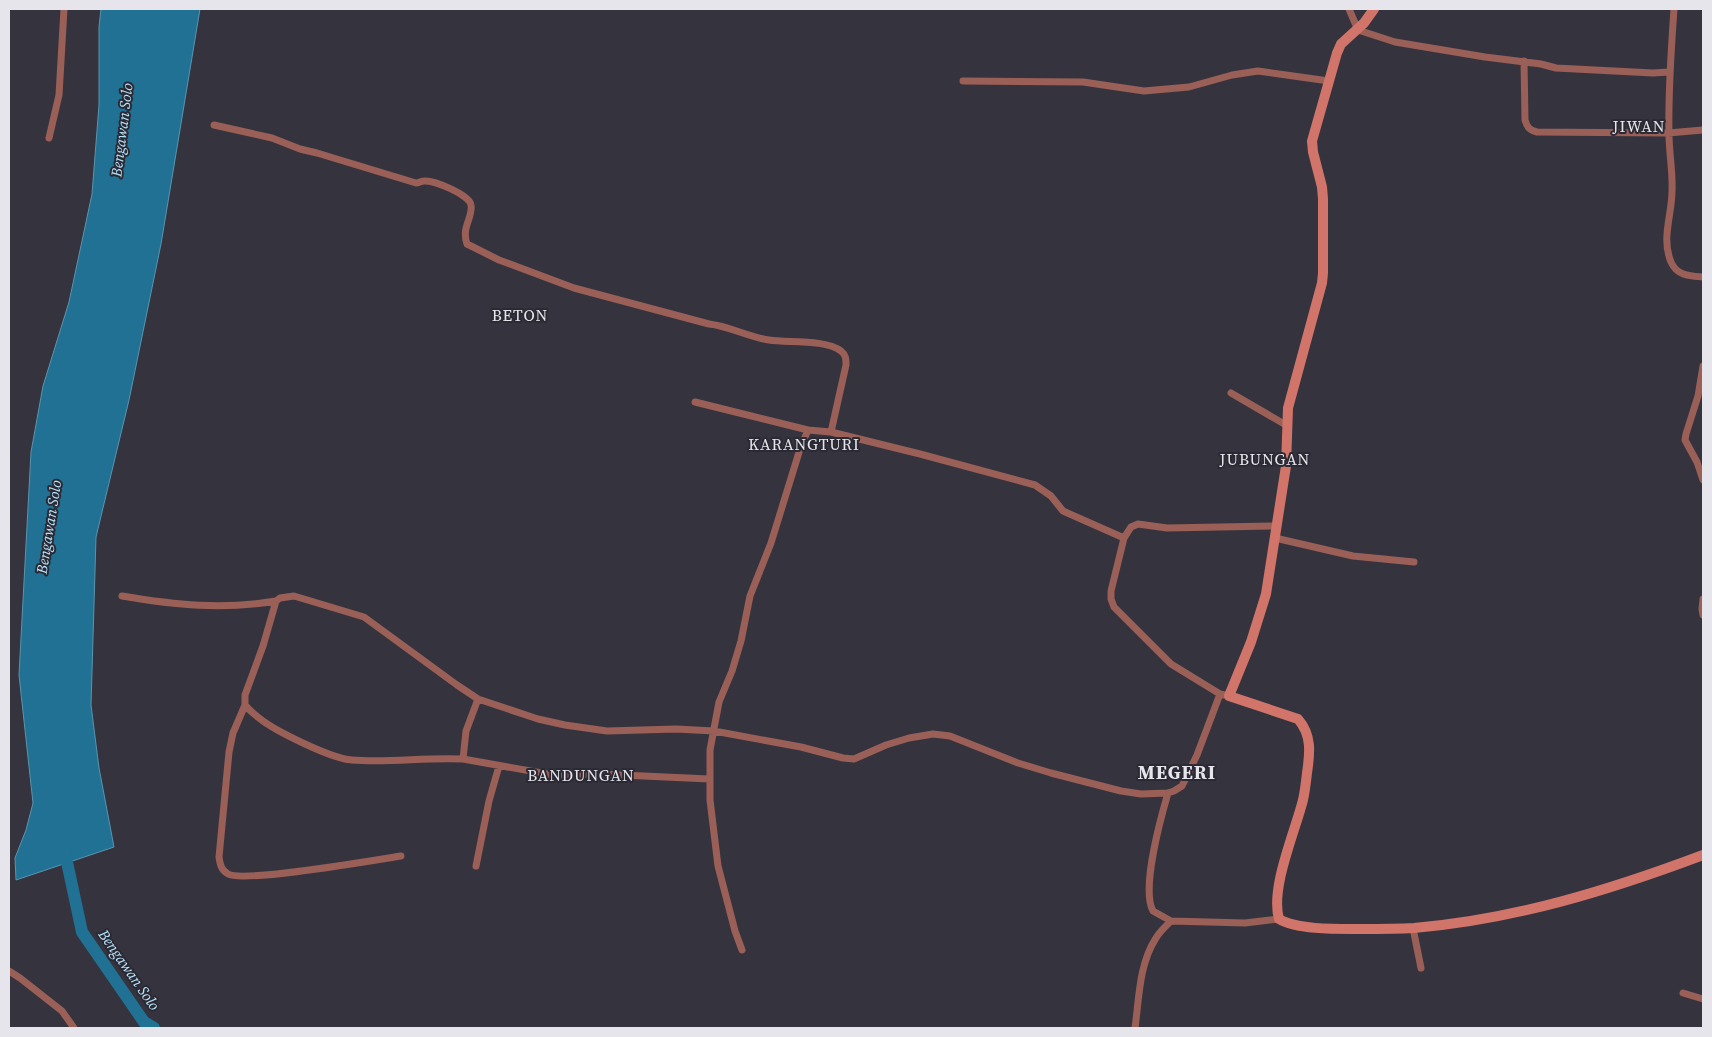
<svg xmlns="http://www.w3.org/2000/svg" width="1712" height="1037" font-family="'Source Serif 4',serif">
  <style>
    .water { fill: #207194; stroke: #5b94ae }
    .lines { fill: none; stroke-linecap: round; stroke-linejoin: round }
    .river { stroke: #207194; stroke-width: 12 }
    .street { stroke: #9a5f57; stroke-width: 7 }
    .secondary { stroke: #d17469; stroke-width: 10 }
    .labels { text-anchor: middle; stroke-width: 4; stroke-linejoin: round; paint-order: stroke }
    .water-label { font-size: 15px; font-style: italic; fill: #b8e5fe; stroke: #2b2a34 }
    .quarter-label { font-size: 16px; letter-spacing: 1px; fill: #e5e5eb; stroke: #2b2a34 }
    .district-label { font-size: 19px; font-weight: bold; letter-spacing: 1px; fill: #e5e5eb; stroke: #2b2a34 }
  </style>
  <rect width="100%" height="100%" fill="#35343e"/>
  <path class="water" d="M101,9h99l-39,235 -32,156 -33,137 -5,168 8,63 15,79 -98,33 -1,-22 11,-28 7,-27 -14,-128 12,-223 12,-66 26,-84 23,-108 7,-89v-78z"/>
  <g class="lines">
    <path class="river" d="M64,848l18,84 62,90 10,6"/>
    <path class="street" d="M1349,9l9,21 37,12 90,15 56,7 15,4 97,5 16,-1
      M1674,9c-3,42 -6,83 -5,125 0,19 4,38 3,57 0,24 -11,47 -1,71 6,14 19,14 32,15
      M1524,61l1,59c2,7 4,10 12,12l131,1 35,-3
      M963,81l120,1 61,9 45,-4 43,-12 26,-4 71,10
      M214,125l58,13 28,11 17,4 99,30c3,0 5,-2 8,-2 10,-1 46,14 47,24 2,13 -10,22 -4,39l32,16 75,28 135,36c20,2 39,13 60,16 18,3 57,-1 72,11 5,4 5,8 5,14l-15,67
      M49,138l10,-43 5,-86
      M1703,366l-5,30 -12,38 -1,6 12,22 6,18
      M1231,393l55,32
      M695,402l113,28
      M1275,538l78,18 61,6
      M122,596c53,9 101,14 154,5l4,-3 14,-2 70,21 93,68 21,14 60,20 27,6 42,6 69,-2 38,2 87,16 42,11 11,1 32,-14 23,-7 24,-4 17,2 68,27 33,10 70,18 20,3 27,-1 6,-2 8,-5 15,-31 23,-61
      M1703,599l-1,10 1,6
      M276,601l-13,45 -18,49v10c4,5 9,9 14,13 16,13 73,41 93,42 37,3 74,-3 111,-1
      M1225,695l-5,-1 -49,-30 -57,-57 -3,-8v-8l13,-53 7,-11 7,-3 29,4 109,-2
      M478,699l-12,32 -3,28 90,16 47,-1 109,5
      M245,705l-12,28 -4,19 -10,105c1,7 2,13 9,17 15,9 147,-14 173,-18
      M1168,793c-7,24 -27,96 -15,118l18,10
      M476,866l13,-65 10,-35
      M1413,928l8,40
      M742,950l-7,-19 -17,-65 -8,-66v-50l9,-48 13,-31 9,-30 9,-45 21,-53 29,-94 8,-19 23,2 89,22 115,31 16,11 12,15 61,27
      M9,971l11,7 42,33 12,17
      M1683,993l20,6
      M1135,1028c4,-29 4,-64 21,-90 4,-7 10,-12 15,-17l74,2 34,-4"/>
    <path class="secondary" d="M1374,9l-10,14 -23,21 -4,9 -25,88 1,11 9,35 1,12v74l-1,10 -34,125 -2,58 -20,128 -15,48 -22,54 69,23c14,16 12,34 9,54 -1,9 -2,18 -4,27 -8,32 -33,88 -24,119 18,11 60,10 82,10 17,0 35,0 53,-1 99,-8 196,-38 289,-73"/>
  </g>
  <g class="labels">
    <g class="water-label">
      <text transform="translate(122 130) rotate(-83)" y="5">Bengawan Solo</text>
      <text transform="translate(49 527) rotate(-81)" y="5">Bengawan Solo</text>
      <text transform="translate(129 970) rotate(55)" y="5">Bengawan Solo</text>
    </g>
    <g class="quarter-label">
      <text x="1639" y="132">JIWAN</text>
      <text x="520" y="321">BETON</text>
      <text x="804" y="450">KARANGTURI</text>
      <text x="1265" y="465">JUBUNGAN</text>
      <text x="581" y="781">BANDUNGAN</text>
    </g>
    <g class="district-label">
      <text x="1177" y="779">MEGERI</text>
    </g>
  </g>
  <rect width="1712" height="1037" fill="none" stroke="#e5e5eb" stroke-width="20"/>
</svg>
